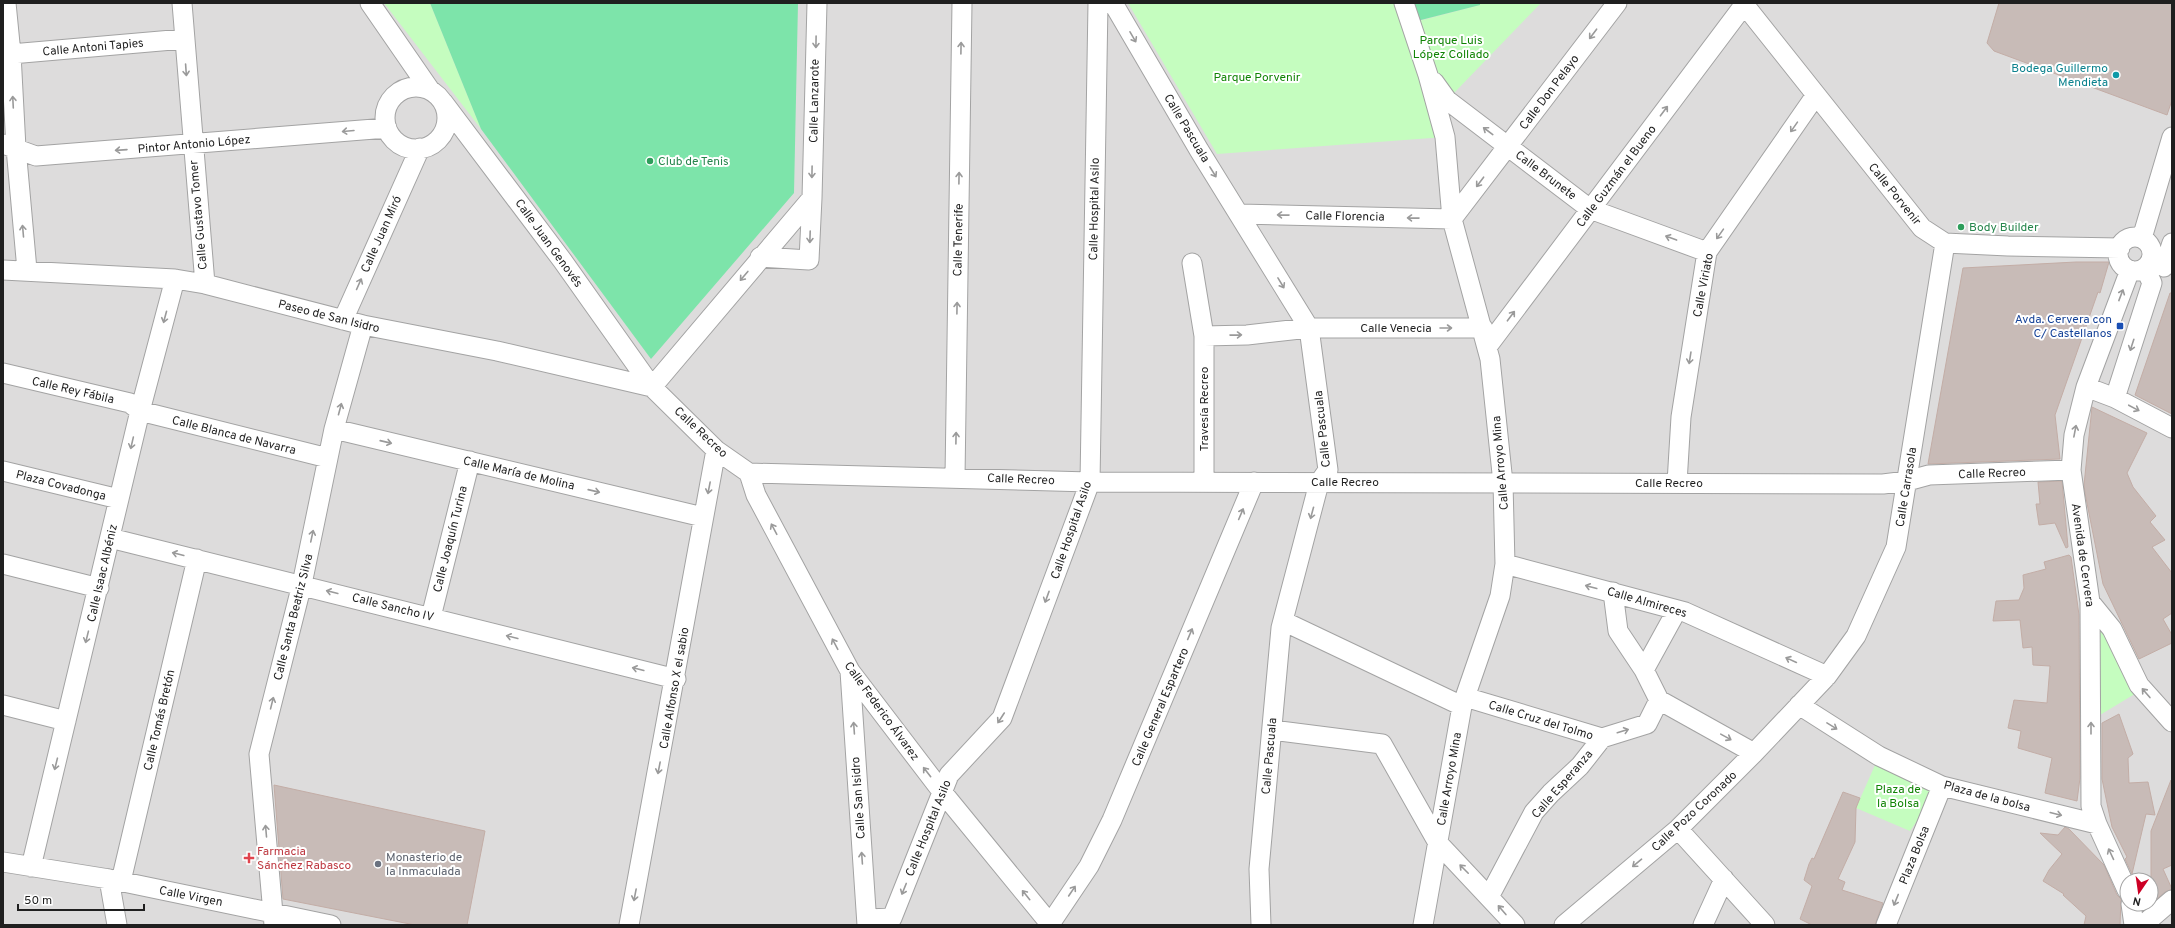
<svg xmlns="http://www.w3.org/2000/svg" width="2175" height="928" font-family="Overpass,sans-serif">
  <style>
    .residential { fill: #dddcdc; fill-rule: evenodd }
    .park { fill: #c5fdbf }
    .pitch { fill: #7de4aa }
    .building { fill: #c8bbb7; stroke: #c3ada6 }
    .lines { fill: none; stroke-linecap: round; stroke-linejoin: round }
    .street-casing { stroke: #a3a3a3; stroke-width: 21 }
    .street { stroke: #fff; stroke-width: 19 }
    .oneway { stroke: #9a9a9a }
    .culture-dot { fill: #0f9aa8; stroke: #fff; stroke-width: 1.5 }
    .leisure-dot { fill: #2e9e5b; stroke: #fff; stroke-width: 1.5 }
    .transit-dot { fill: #1a4fb4; stroke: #fff; stroke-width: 1.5 }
    .health-dot { fill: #e0444e; stroke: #fff; stroke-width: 1.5 }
    .worship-dot { fill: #6b7280; stroke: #fff; stroke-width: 1.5 }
    .labels { text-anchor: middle; stroke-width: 4; stroke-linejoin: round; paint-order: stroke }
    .park-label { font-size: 12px; fill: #118405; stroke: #fff }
    .street-label { font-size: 12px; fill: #1f1f1f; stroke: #fff }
    .culture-label { font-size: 12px; fill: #0d838f; stroke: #fff; text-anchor: end }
    .leisure-label { font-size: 12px; fill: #27864d; stroke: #fff; text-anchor: start }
    .transit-label { font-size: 12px; fill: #164399; stroke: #fff; text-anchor: end }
    .health-label { font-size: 12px; fill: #be3a42; stroke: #fff; text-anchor: start }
    .worship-label { font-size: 12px; fill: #5b616d; stroke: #fff; text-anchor: start }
  </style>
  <rect width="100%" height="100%" fill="#f0eae4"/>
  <path class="residential" d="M3,3h2169v922h-2169zM2127,880h24v24h-24z"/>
  <path class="park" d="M384,3h46l51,126z
    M1128,3h282l5,19 65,-17v-2h61l-87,90 -25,-18 16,62 -228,17z
    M2096,623h7l35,69 -38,23z
    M1879,756l63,29 -32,46 -54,-23z"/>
  <path class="pitch" d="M430,3h368l-4,190 -143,166 -170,-230z
    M1409,3h71v2l-67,17z"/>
  <path class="building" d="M1999,3h173v97l-5,15 -173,-64 -7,-8z
    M2076,262h33l-9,31 -2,-1 -43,123 5,44 -132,5 35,-196z
    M2170,293h2v121l-37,-19z
    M2092,407l55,26 -20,40 6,14 23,29 -6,6 15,18 -13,7 20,26v40l-9,6 9,16v8l-33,16 -36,-75 -18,-91 -1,-8z
    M2062,481l6,66 -2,1 -11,-25 -16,2 -3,-21h4l-2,-22z
    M2069,555l2,2 8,58 1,163 -3,23 -32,-8 7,-35 -34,-10 3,-17 -13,-3 6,-28 33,3 3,-37 -17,-1 -1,-18 -9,1 -3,-28 -27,1 3,-20 23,-1 5,-12 -1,-13 23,-6 -2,-7z
    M2119,714l14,40 -5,4 1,25 19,-1 7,33 -9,-1 -14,60 -7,-15 2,-2 -15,-30 -10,-48v-56z
    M2171,780l1,85 -9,4 9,20 -7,3 -14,12v-73z
    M274,785l211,46 -18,94h-52l-132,-26z
    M1843,792l17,6 -4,10 -1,34 -17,37 7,3 -3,8 41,13 -8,22h-63l-12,-6 12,-33 -8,-6 5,-16 3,-6 2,1z
    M2065,827l4,2 35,36 13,30 4,4 -1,26h-36l2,-9 -23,-21 1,-1 -21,-13 6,-11 13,-16 -22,-21 18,2z"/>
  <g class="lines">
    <defs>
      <path id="street" d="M6,3l5,51 5,94 11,122
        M182,3l23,281
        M370,3l60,87
        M1113,3l86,147 110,178 19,142 -9,13 -38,145 -22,241 2,56
        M1404,3l24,72 17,62 7,82 38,140 13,124 2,81 -5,32 -38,110 -39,219
        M1743,3l179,225 23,15 63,3 112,2
        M3,49l8,5 173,-15
        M1434,82l13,18 143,109 117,43
        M385 118a31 31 0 1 1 62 0a31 31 0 1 1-62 0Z
        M443,102l119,158 90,127 64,63 33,23 341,9 793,2 24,-3 22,-6 142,-5
        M3,144l33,12 351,-28
        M1239,214l213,5 165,-216
        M2118 254a17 17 0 1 1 34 0a17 17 0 1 1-34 0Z
        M2142,238l30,-101
        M760,257l49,3 3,-62
        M1192,263l12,73
        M2164,267l8,-24
        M3,270l172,9 30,5 158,41 134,26 155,36
        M343,320l77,-172
        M1487,347l257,-342
        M3,373l127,30 10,8 188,47
        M652,387l160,-189 5,-195
        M2086,387l29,11 57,30
        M2115,398l37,-115 -7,-15
        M334,429l369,88
        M3,471l116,28
        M749,473l7,22 94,176 93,122 108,132
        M955,477l7,-474
        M1204,482v-146l43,-1 62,-7h174
        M1677,483l4,-66 26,-165 109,-157
        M110,538l566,141
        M3,564l96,24
        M1505,564l180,48 142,64
        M1613,592l5,39 26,39 15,30
        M2090,602l22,27 27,56 33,37
        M431,617l39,-156
        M1283,621l179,85
        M1644,670l33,-60
        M850,671l17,254
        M1465,697l137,41 45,-14 12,-24 95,53
        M3,705l63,16
        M1799,705l80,51 63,30 155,38
        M1272,730l110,14 56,99 77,82
        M1678,829l87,96
        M3,862l106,17 222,46
        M31,867l109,-456 35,-132
        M109,879l8,46
        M121,881l76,-322
        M2127,890l-30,-66 -6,-18 -1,-204 -19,-132 3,-35 12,-48 44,-117
        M1490,895l44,-83 17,-19 29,-27 22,-28
        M2131,904l3,21
        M867,919l25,-1 57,-143 53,-57 88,-236 8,-479
        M1050,924l39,-58 23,-46 142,-338
        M274,925l-15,-171 43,-170 32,-155 29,-104
        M629,925l87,-475
        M1564,925l114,-96 76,-76 73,-77 29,-40 40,-89 49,-304
        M1703,925l21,-46
        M1886,925l56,-139
        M2143,925l29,-25"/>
    </defs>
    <use href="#street" class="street-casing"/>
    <use href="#street" class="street"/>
  </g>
  <defs><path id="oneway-shaft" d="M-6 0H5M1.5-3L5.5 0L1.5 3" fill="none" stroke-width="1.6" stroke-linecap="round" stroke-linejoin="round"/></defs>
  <g class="oneway">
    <use href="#oneway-shaft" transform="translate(1593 34) rotate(127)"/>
    <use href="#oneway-shaft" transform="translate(1133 37) rotate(60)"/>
    <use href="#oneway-shaft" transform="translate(816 42) rotate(91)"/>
    <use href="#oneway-shaft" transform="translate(961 48) rotate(-89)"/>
    <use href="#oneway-shaft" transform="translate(186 70) rotate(86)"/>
    <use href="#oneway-shaft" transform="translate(13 102) rotate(-93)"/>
    <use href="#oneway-shaft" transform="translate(1664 111) rotate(-53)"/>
    <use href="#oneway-shaft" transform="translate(1794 127) rotate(125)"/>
    <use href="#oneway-shaft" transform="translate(348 131) rotate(175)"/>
    <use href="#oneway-shaft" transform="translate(1488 131) rotate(-143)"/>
    <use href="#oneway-shaft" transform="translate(121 150) rotate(176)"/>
    <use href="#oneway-shaft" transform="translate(812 172) rotate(91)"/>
    <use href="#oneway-shaft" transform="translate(1213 172) rotate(58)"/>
    <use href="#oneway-shaft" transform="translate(959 178) rotate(-89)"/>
    <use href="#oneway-shaft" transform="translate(1480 182) rotate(127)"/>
    <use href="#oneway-shaft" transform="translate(1283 215) rotate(-179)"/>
    <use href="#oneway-shaft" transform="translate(1413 218) rotate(-179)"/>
    <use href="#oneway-shaft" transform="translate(23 231) rotate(-95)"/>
    <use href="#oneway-shaft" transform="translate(1720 234) rotate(125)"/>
    <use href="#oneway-shaft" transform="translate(810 237) rotate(92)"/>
    <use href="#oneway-shaft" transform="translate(1671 238) rotate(-160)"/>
    <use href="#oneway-shaft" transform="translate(744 276) rotate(130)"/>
    <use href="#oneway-shaft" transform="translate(1281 283) rotate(59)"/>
    <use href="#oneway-shaft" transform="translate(359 284) rotate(-66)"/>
    <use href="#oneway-shaft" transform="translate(2121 295) rotate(-69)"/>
    <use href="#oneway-shaft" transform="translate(957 308) rotate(-89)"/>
    <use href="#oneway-shaft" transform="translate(1511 316) rotate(-53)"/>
    <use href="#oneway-shaft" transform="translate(165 317) rotate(105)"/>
    <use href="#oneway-shaft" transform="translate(1446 328)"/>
    <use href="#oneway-shaft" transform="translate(1236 335) rotate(-1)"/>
    <use href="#oneway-shaft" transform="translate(2132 345) rotate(108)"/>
    <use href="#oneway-shaft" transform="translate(1690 358) rotate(99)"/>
    <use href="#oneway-shaft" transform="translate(2134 408) rotate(28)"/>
    <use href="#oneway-shaft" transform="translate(340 409) rotate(-75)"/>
    <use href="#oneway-shaft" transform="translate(2075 431) rotate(-79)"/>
    <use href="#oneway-shaft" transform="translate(956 438) rotate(-89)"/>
    <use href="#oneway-shaft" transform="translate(386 442) rotate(13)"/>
    <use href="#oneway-shaft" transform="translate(132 443) rotate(103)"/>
    <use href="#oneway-shaft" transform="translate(709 488) rotate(101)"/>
    <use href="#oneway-shaft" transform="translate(594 491) rotate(13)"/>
    <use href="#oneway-shaft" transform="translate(1312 513) rotate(105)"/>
    <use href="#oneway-shaft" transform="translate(1241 514) rotate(-67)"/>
    <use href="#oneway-shaft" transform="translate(774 529) rotate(-118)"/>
    <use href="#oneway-shaft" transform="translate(312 536) rotate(-78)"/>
    <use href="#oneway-shaft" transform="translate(178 554) rotate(-166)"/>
    <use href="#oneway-shaft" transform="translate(1591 587) rotate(-165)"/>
    <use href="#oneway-shaft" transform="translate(332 592) rotate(-166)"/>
    <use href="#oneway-shaft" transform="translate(1047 597) rotate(110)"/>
    <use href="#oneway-shaft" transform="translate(1190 634) rotate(-67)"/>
    <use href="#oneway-shaft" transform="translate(87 637) rotate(104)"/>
    <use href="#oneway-shaft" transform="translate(512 637) rotate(-166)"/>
    <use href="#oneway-shaft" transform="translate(835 644) rotate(-118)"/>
    <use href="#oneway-shaft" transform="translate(1791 660) rotate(-155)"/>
    <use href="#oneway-shaft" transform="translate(638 669) rotate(-166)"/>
    <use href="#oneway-shaft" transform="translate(2146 693) rotate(-131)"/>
    <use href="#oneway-shaft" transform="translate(272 703) rotate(-76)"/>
    <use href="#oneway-shaft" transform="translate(1001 718) rotate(123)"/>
    <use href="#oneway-shaft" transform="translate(1832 726) rotate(32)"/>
    <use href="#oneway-shaft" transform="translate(854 728) rotate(-94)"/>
    <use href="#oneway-shaft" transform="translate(2091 728) rotate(-90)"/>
    <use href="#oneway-shaft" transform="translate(1623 731) rotate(-17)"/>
    <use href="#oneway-shaft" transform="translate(1726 737) rotate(29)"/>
    <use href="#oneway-shaft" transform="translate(56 764) rotate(104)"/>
    <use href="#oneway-shaft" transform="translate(659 768) rotate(101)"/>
    <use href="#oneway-shaft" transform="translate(927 772) rotate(-128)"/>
    <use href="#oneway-shaft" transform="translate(2056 814) rotate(14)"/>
    <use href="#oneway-shaft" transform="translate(266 831) rotate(-95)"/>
    <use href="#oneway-shaft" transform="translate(2111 854) rotate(-115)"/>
    <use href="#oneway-shaft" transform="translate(862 858) rotate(-94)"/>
    <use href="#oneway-shaft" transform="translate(1637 863) rotate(140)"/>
    <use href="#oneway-shaft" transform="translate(1464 869) rotate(-135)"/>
    <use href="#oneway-shaft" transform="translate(904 889) rotate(112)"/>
    <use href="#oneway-shaft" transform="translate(1072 891) rotate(-56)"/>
    <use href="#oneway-shaft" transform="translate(635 895) rotate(101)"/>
    <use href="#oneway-shaft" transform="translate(1026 895) rotate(-129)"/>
    <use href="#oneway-shaft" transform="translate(1896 900) rotate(112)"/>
    <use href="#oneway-shaft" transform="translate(1502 910) rotate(-131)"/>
  </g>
  <circle class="culture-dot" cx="2116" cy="75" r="4"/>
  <g class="leisure-dot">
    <circle cx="650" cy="161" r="4"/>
    <circle cx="1961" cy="227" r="4"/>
  </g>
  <rect class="transit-dot" x="2116" y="322" width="8" height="8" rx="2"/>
  <path class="health-dot" d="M247 852h4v4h4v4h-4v4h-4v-4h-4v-4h4z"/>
  <circle class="worship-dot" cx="378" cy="864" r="4"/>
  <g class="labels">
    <g class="park-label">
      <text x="1451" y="44">Parque Luis<tspan x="1451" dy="14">López Collado</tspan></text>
      <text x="1257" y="81">Parque Porvenir</text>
      <text x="1898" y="793">Plaza de<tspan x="1898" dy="14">la Bolsa</tspan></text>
    </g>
    <g class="street-label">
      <text transform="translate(93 47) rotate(-5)" y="4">Calle Antoni Tapies</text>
      <text transform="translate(1549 92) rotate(-53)" y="4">Calle Don Pelayo</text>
      <text transform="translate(814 101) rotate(-89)" y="4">Calle Lanzarote</text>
      <text transform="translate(1187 128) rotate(59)" y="4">Calle Pascuala</text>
      <text transform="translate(194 144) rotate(-5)" y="4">Pintor Antonio López</text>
      <text transform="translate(1546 175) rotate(37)" y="4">Calle Brunete</text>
      <text transform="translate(1616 176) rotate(-53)" y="4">Calle Guzmán el Bueno</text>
      <text transform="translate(1895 194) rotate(51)" y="4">Calle Porvenir</text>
      <text transform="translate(1094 209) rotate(-89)" y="4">Calle Hospital Asilo</text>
      <text transform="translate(198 215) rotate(-95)" y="4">Calle Gustavo Tomer</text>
      <text transform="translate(1345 216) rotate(1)" y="4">Calle Florencia</text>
      <text transform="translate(381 234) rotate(-66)" y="4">Calle Juan Miró</text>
      <text transform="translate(958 240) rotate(-89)" y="4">Calle Tenerife</text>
      <text transform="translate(549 243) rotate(54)" y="4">Calle Juan Genovés</text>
      <text transform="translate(1703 285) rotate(-79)" y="4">Calle Viriato</text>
      <text transform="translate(329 316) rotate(14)" y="4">Paseo de San Isidro</text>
      <text x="1396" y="332">Calle Venecia</text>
      <text transform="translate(73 390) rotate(13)" y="4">Calle Rey Fábila</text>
      <text transform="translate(1204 409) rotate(-90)" y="4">Travesía Recreo</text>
      <text transform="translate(1322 429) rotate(-96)" y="4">Calle Pascuala</text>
      <text transform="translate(701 432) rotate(43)" y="4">Calle Recreo</text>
      <text transform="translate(234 435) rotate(14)" y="4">Calle Blanca de Navarra</text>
      <text transform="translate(1500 463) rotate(-95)" y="4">Calle Arroyo Mina</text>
      <text transform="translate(519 473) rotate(13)" y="4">Calle María de Molina</text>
      <text transform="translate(1992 473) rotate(-2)" y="4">Calle Recreo</text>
      <text transform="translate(1021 479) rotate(2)" y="4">Calle Recreo</text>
      <text x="1345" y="486">Calle Recreo</text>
      <text x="1669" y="487">Calle Recreo</text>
      <text transform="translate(61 485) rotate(14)" y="4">Plaza Covadonga</text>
      <text transform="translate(1906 487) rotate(-81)" y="4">Calle Carrasola</text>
      <text transform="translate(1071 530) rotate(-71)" y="4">Calle Hospital Asilo</text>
      <text transform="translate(450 539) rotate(-76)" y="4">Calle Joaquín Turina</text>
      <text transform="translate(2083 555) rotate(82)" y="4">Avenida de Cervera</text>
      <text transform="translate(102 573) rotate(-77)" y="4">Calle Isaac Albéniz</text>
      <text transform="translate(1647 602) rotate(16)" y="4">Calle Almireces</text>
      <text transform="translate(393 607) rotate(14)" y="4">Calle Sancho IV</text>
      <text transform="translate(293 617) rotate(-76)" y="4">Calle Santa Beatriz Silva</text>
      <text transform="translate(674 688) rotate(-80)" y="4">Calle Alfonso X el sabio</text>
      <text transform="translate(1160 707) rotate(-67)" y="4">Calle General Espartero</text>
      <text transform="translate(882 711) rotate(54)" y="4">Calle Federico Álvarez</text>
      <text transform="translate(159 720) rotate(-77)" y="4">Calle Tomás Bretón</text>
      <text transform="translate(1541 720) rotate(17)" y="4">Calle Cruz del Tolmo</text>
      <text transform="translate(1269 756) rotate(-85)" y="4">Calle Pascuala</text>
      <text transform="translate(1449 779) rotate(-80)" y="4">Calle Arroyo Mina</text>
      <text transform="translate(1562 784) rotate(-49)" y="4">Calle Esperanza</text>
      <text transform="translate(1987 796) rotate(15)" y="4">Plaza de la bolsa</text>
      <text transform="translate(858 798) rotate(-94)" y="4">Calle San Isidro</text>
      <text transform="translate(1694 811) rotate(-43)" y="4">Calle Pozo Coronado</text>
      <text transform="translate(928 828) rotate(-68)" y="4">Calle Hospital Asilo</text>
      <text transform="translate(1914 855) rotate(-68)" y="4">Plaza Bolsa</text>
      <text transform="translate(191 896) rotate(11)" y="4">Calle Virgen</text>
    </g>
    <g class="culture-label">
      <text x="2108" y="72">Bodega Guillermo<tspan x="2108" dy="14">Mendieta</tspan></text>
    </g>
    <g class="leisure-label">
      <text x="658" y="165">Club de Tenis</text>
      <text x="1969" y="231">Body Builder</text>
    </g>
    <g class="transit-label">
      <text x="2112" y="323">Avda. Cervera con<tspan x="2112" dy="14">C/ Castellanos</tspan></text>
    </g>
    <g class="health-label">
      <text x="257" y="855">Farmacia<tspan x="257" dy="14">Sánchez Rabasco</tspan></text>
    </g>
    <g class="worship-label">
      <text x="386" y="861">Monasterio de<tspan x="386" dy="14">la Inmaculada</tspan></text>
    </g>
  </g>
  <rect width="2175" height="928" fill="none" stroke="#1f1f1f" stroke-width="8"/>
  <g transform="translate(2139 892) rotate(193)"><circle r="19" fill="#ffffff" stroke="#a5a5a5"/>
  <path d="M0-3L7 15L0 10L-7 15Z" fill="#cd0025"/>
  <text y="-6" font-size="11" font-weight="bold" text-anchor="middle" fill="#1f1f1f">N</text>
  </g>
  <path d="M18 904v6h126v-6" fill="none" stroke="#1f1f1f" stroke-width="2"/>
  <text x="24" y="904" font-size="12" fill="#1f1f1f" stroke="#ffffff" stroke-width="3" paint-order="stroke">50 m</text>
</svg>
